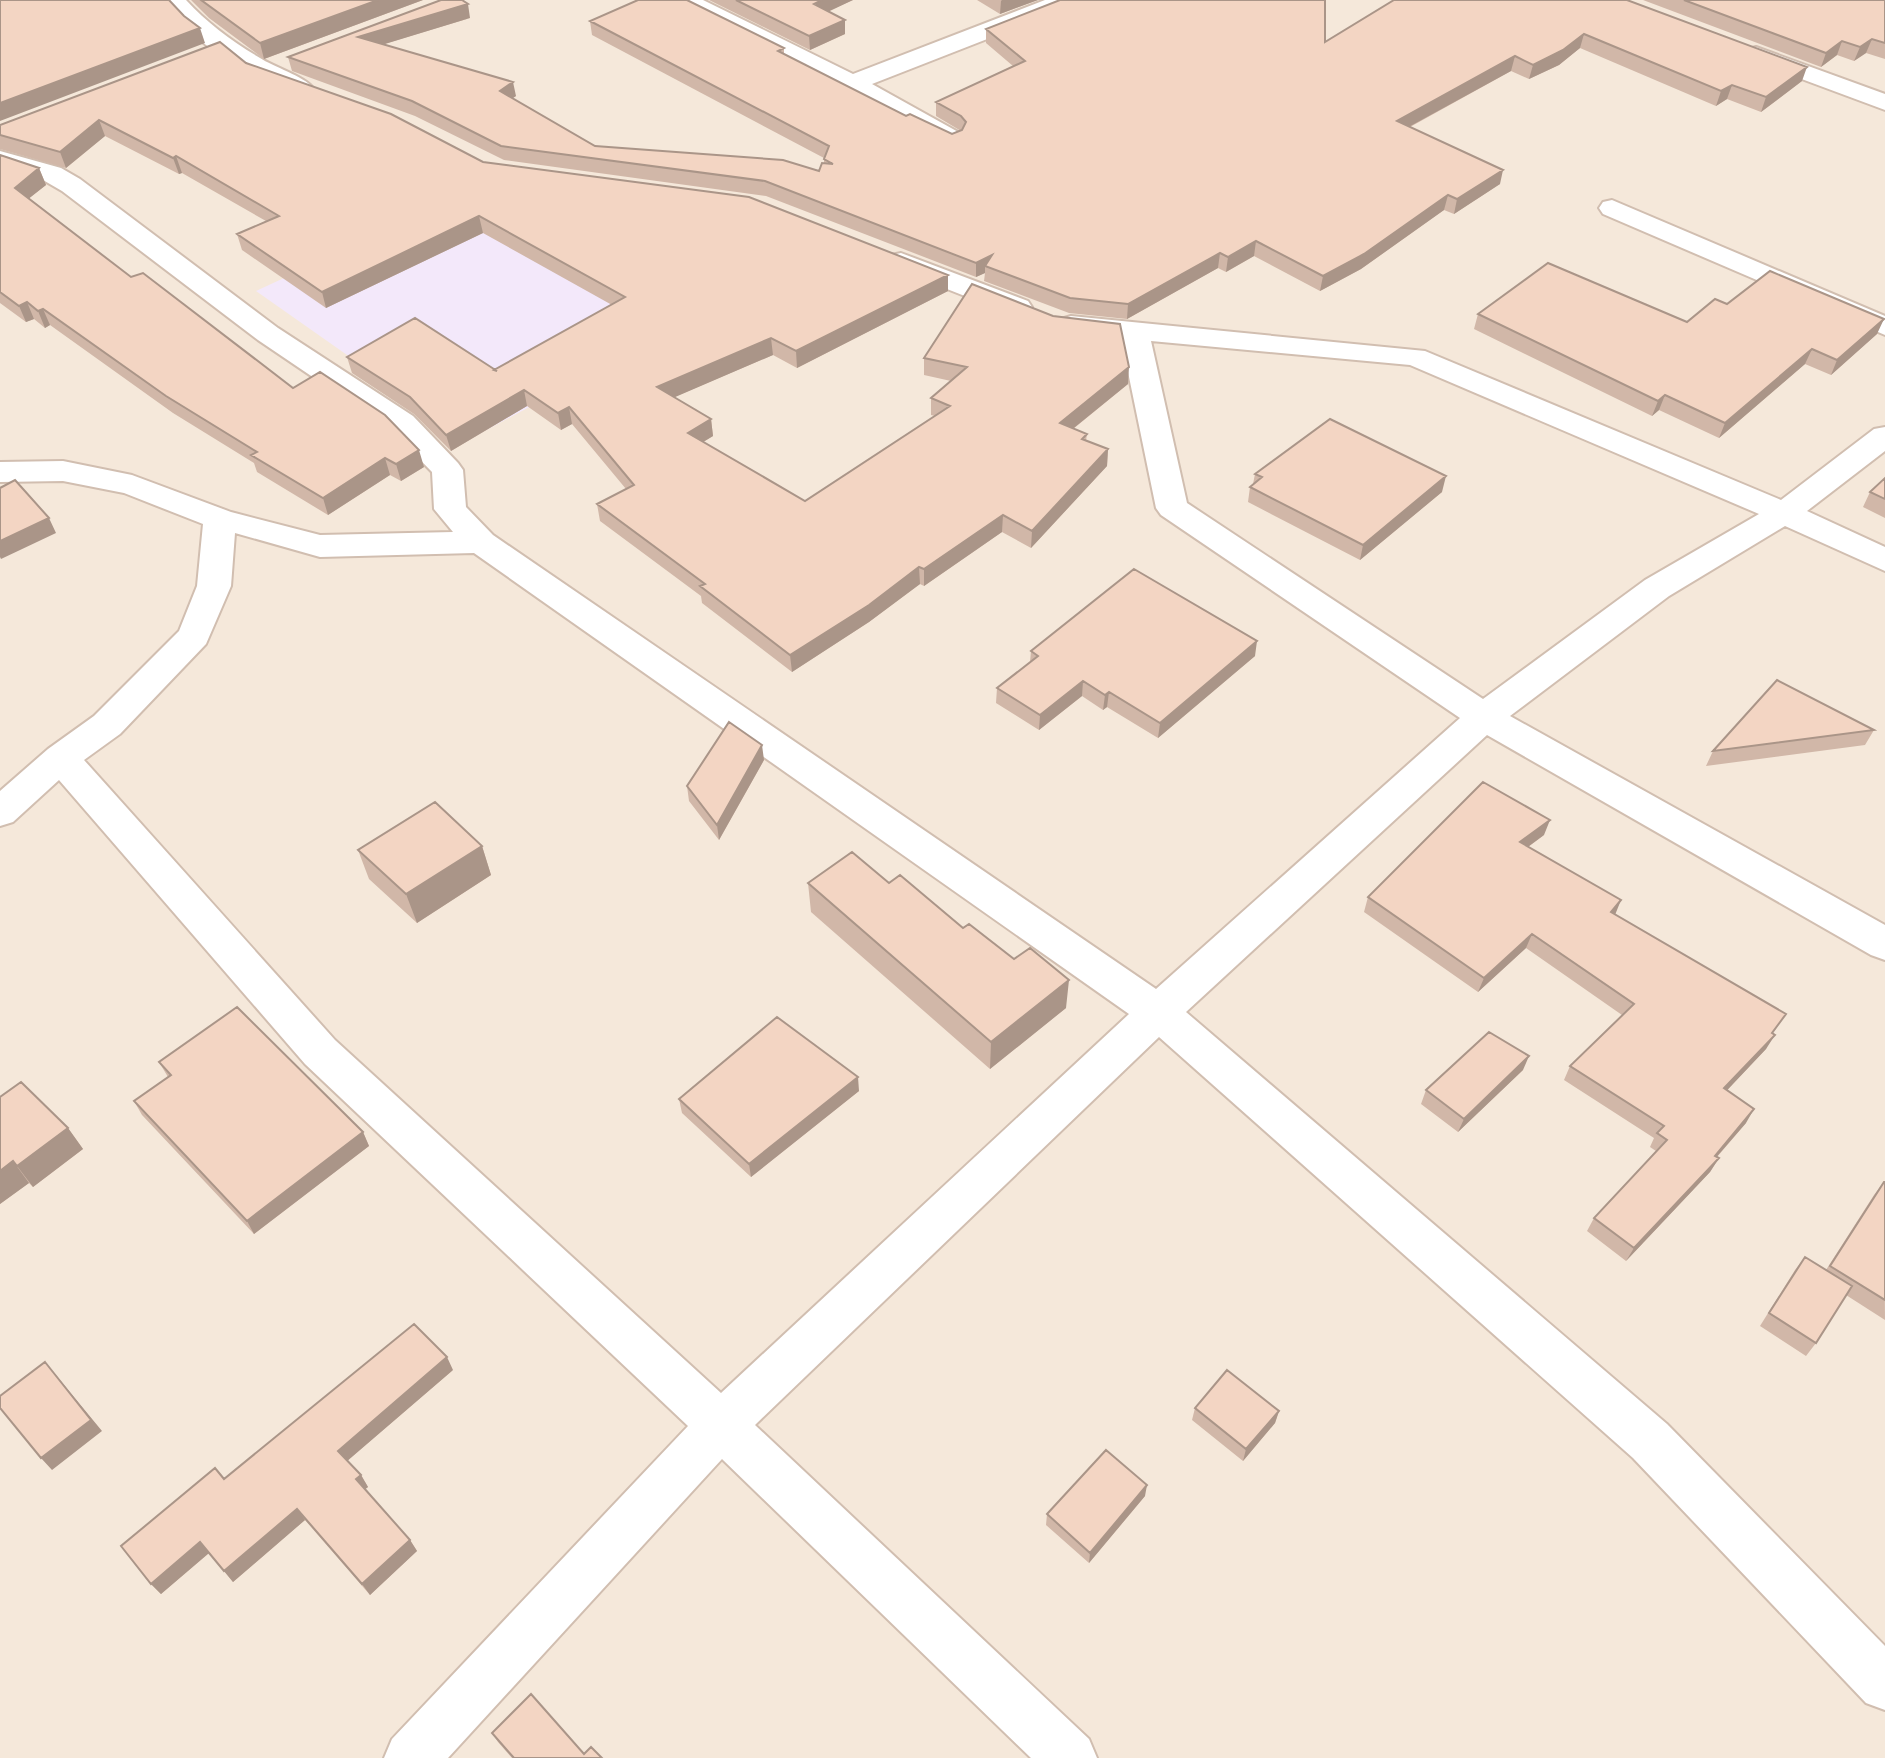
<svg xmlns="http://www.w3.org/2000/svg" width="1885" height="1758" font-family="Mulish,sans-serif">
  <style>
    .residential { fill: #f5e8da }
    .education { fill: #f3e8fa }
    .lines { fill: none; stroke-linecap: round; stroke-linejoin: round }
    .minor-casing { stroke: #d1beb0; stroke-width: 4 }
    .minor { fill: #fff; fill-rule: evenodd }
    .wall { fill: #d1b7a8 }
    .shaded-wall { fill: #aa9588 }
    .building { fill: #f3d5c3; stroke: #aa9588; stroke-width: 2 }
  </style>
  <rect width="100%" height="100%" fill="#fdf6ec"/>
  <path class="residential" d="M0,0h1885v1758h-1885z"/>
  <path class="education" d="M478,188l214,131 -224,121 -212,-149z"/>
  <g class="lines">
    <defs>
      <path id="minor" d="M163,0h23c21,23 47,42 74,58 12,8 45,19 52,29l-3,5 -9,2 -9,-2c-47,-18 -99,-49 -128,-92z
        M674,0h29l150,74 192,-74h32l-3,5 -202,79 88,49 4,5 -4,5 -9,3 -9,-3 -99,-55 -166,-83z
        M1756,47l129,47v16l-137,-51 -4,-5 4,-5z
        M0,151l61,17 19,11 198,149 135,88 45,47 5,7 3,37 27,28 663,454 304,-271 -299,-203 -5,-7 -35,-170 -60,-7 -4,-6 4,-6 10,-3 354,35 356,149 93,-71 11,-2v24l-78,60 78,36v24l-100,-45 -116,70 -159,120 375,209v35l-14,-5 -384,-220 -301,277 481,412 218,222v64l-19,-7 -233,-245 -474,-421 -404,388 334,314 8,19h-66l-309,-299 -274,299h-64l8,-19 296,-313 -383,-362 -246,-284 -46,42 -13,4v-35l48,-42 46,-33 85,-85 18,-45 6,-62 -79,-31 -61,-12 -63,1v-20l63,-1 69,14 99,37 89,23 133,-3 -19,-23 -2,-37 -41,-42 -133,-90 -196,-149 -19,-11 -43,-13zM1151,341l259,24 349,149 -114,66 -162,119 -296,-196zM235,533l85,24 154,-4 655,461 -408,379 -386,-353 -251,-280 36,-26 86,-90 25,-58z
        M1612,200l273,116v19l-282,-121 -4,-6 4,-6z
        M901,253l127,48 4,6 -4,6 -10,3 -10,-3 -117,-46 -4,-6 4,-6z"/>
    </defs>
    <use href="#minor" class="minor-casing"/>
    <use href="#minor" class="minor"/>
  </g>
  <path class="wall" d="M191,0h232l-159,59 -55,-41z
    M709,0h144l-25,11 17,23 -35,16z
    M977,0h61l-38,14z
    M1627,0l175,81 -41,31 -34,-13 -11,7 -136,-58 -21,17 -30,14 -18,-8 -101,56 90,57 -46,30 -10,-4 -83,59 -41,22 -66,-35 -28,16 -8,-4 -91,51 -58,-6 -85,-32 1,-8 -9,4 -210,-81 -262,-36 -89,-44 -123,-45 -4,-14 182,-39 -86,26 132,52 -4,2 83,48 224,25 5,-8v-5l-232,-123 -2,-14 194,27v6l122,62 46,18 9,-3 -25,-15v-14l77,-36 -27,-23v-14l339,13z
    M1643,0h242v59l-19,-6 -12,8 -17,-6 -16,12z
    M246,63l237,99 465,113v16l-151,77 -24,-13 -99,42 37,22 2,17 -10,6 102,59 130,-85 -4,-1v-17l20,-17 -27,-6v-17l204,26 -55,45 14,5 -1,7 22,8 -1,17 -76,82 -29,-16 -78,54 -4,-2 -51,38 -77,50 -90,-69 -1,-7 -101,-75 -3,-17 29,-15 -54,-65 -11,6 -34,-24 -76,45 -37,-37 -62,-41 -5,-16 147,13 118,-65 -129,-72 -157,75 -84,-58 -5,-16 29,-13 -84,-48 -3,1 -74,-38 -39,32 -66,-19v-14z
    M0,155l39,13 7,17 -17,13 102,79 162,111 131,79 -23,14 -11,-6 -62,40 -71,-43 -3,-9 -81,-50 -123,-88 -5,3 -11,-9 -8,3 -26,-19z
    M1727,304l150,30 -46,41 -26,-11 -86,74 -60,-28 -7,6 -178,-87 4,-15 209,8z
    M1255,474l187,18 -82,68 -112,-58 2,-15 3,-3z
    M1885,478v40l-22,-11 7,-15z
    M1031,651l224,5 -97,82 -51,-31 -4,3 -21,-14 -43,34 -43,-27 1,-15 33,-26z
    M1874,730l-9,15 -159,21 7,-15z
    M764,760l-45,80 -30,-39 -2,-15z
    M1544,835l-16,12 87,68 171,99 -13,19 -7,16 -39,41 19,33 -29,34 2,1 -9,14 -84,89 -39,-30 7,-13 62,-67 -6,-4 4,-9 -90,-58 6,-14 52,-51 -96,-67 -48,44 -114,-80 4,-15z
    M482,846l9,29 -74,48 -48,-44 -11,-29z
    M808,883h81l74,45 103,80 -76,61 -179,-157z
    M159,1062l204,70 6,14 -115,88 -112,-119 -8,-14 34,-24z
    M1523,1070l-65,62 -37,-28 5,-14z
    M859,1091l-108,86 -69,-64 -3,-14z
    M0,1097l68,31 15,21 -50,38 -4,-4 -29,21z
    M1884,1182l1,138 -39,-25 -30,48 -10,13 -46,-30 35,-56 10,-13 21,13 48,-75z
    M453,1370l-106,91 14,14 7,12 -3,2 45,51 7,11 -47,44 -65,-75 -72,62 -24,-29 -48,41 -10,-10 73,-105z
    M1195,1408l84,3 -4,12 -32,38 -51,-41z
    M1145,1496l-56,67 -43,-38 1,-11z
    M492,1733l92,21 18,4h-90l-14,-16z"/>
  <path class="shaded-wall" d="M378,0h45l-159,59 -4,-16z
    M822,0h31l-38,18 -1,-14z
    M1002,0h36l-38,14 1,-13z
    M468,4l2,14 -108,33 -4,-14z
    M845,20v14l-35,16 -1,-14z
    M200,28l5,15 -205,78v-18z
    M1584,34l-4,14 -21,17 -30,14 4,-14z
    M1872,39l-6,14 -12,8 6,-14z
    M1842,41l-5,14 -16,12 5,-14z
    M1515,56l-4,15 -117,64 3,-14z
    M1807,67l-5,14 -41,31 5,-15z
    M513,82l3,14 -13,9 -3,-14z
    M1732,85l-5,14 -11,7 5,-15z
    M99,120l6,16 -39,32 -6,-16z
    M176,156l6,17 -3,1 -6,-16z
    M39,168l7,17 -24,19 -7,-16z
    M1503,170l-3,14 -46,30 3,-15z
    M1448,195l-4,15 -83,59 -41,22 3,-15z
    M479,216l4,17 -157,75 -4,-16z
    M1256,241l-2,15 -28,16 2,-15z
    M1220,253l-2,15 -91,51 1,-15z
    M992,255l-7,11v7l-9,4v-14z
    M948,275v16l-151,77 -1,-17z
    M27,302l7,17 -8,3 -7,-16z
    M43,309l7,16 -5,3 -7,-17z
    M1884,319l-7,15 -46,41 6,-15z
    M771,338l2,17 -114,49 -2,-17z
    M1812,349l-7,15 -86,74 6,-15z
    M1129,367l-1,17 -69,56 1,-17z
    M524,390l3,16 -76,45 -5,-16z
    M1665,395l-6,15 -7,6 6,-15z
    M569,407l3,17 -11,6 -3,-17z
    M711,419l2,17 -23,14 -2,-17z
    M1108,449l-1,17 -76,82 1,-17z
    M419,450l5,17 -23,14 -5,-17z
    M385,458l5,17 -62,40 -5,-17z
    M1446,476l-4,16 -82,68 3,-15z
    M1003,515l-1,17 -78,54v-17z
    M49,518l7,15 -55,26 -1,-2v-16z
    M919,567l1,17 -51,38 -77,50 -2,-17z
    M1257,641l-2,15 -97,82 2,-15z
    M1083,681l-1,15 -43,34 1,-15z
    M1109,692l-2,15 -4,3 2,-15z
    M762,745l2,15 -45,80 -2,-15z
    M1550,820l-6,15 -30,22 6,-15z
    M482,846l9,29 -74,48 -11,-29z
    M1621,900l-6,15 -4,-3z
    M1532,934l-6,14 -48,44 6,-14z
    M1069,980l-3,28 -76,61 1,-27z
    M1775,1035l-9,14 -50,53 8,-14z
    M1529,1056l-6,14 -65,62 6,-13z
    M858,1077l1,14 -108,86 -2,-13z
    M1754,1109l-8,14 -40,46 9,-13z
    M68,1128l15,21 -50,38 -16,-21z
    M363,1132l6,14 -115,88 -7,-13z
    M1719,1158l-9,14 -84,89 8,-13z
    M13,1161l16,22 -29,21v-33z
    M447,1357l6,13 -107,92 -8,-11z
    M55,1374l47,57 -50,39 -11,-12z
    M1279,1411l-4,12 -32,38 3,-12z
    M361,1475l7,12 -5,4 -7,-12z
    M1147,1485l-2,11 -56,67 1,-10z
    M297,1509l8,11 -72,62 -9,-11z
    M410,1540l7,11 -47,44 -8,-11z
    M200,1542l9,11 -48,41 -10,-10z"/>
  <path class="building" d="M0,0h169l15,16 16,12 -200,75z
    M201,0h177l-118,43z
    M441,0h21l6,4 -110,33 155,45 -13,9 95,55 188,14 36,11 3,-8 11,1 -9,-5 5,-13 -239,-125 48,-21h49l97,48 -6,3 128,65 4,-2 42,20 10,-4 4,-8 -5,-6 -25,-14 89,-41 -39,-32 74,-29h265v42l69,-42h233l180,67 -41,30 -34,-12 -11,6 -137,-57 -21,16 -30,15 -18,-9 -118,65 106,49 -46,29 -9,-4 -84,59 -41,22 -67,-35 -28,16 -8,-4 -92,51 -58,-6 -85,-32 7,-11 -16,8 -211,-82 -264,-35 -89,-45 -124,-44z
    M736,0h86l-8,4 31,16 -36,16z
    M1684,0h201v43l-13,-4 -12,8 -18,-6 -16,12z
    M220,42l26,21 145,51 92,48 266,35 199,78 -152,76 -25,-13 -114,49 54,32 -23,14 117,68 145,-95 -19,-8 36,-31 -43,-9 48,-74 81,32 67,8 9,43 -69,56 27,11 -5,5 26,10 -76,82 -29,-16 -79,54 -5,-2 -50,38 -79,50 -90,-69 5,-2 -108,-80 37,-19 -65,-78 -11,6 -34,-23 -78,45 -36,-38 -63,-40 68,-39 82,53 -3,-1 131,-73 -146,-81 -157,76 -85,-58 42,-18 -103,-60 -3,2 -74,-38 -39,32 -60,-17v-10z
    M0,155l39,13 -24,20 116,89 12,-4 150,115 27,-16 65,43 34,35 -23,14 -11,-6 -62,40 -72,-43 6,-3 -91,-56 -123,-87 -5,2 -11,-9 -8,4 -19,-14z
    M1548,263l139,59 28,-23 12,5 43,-33 114,48 -47,41 -25,-11 -87,74 -60,-28 -7,6 -180,-87z
    M1330,419l116,57 -83,69 -113,-58 12,-10 -7,-3z
    M1885,478v21l-15,-7z
    M15,480l34,38 -49,23v-53z
    M1134,569l123,72 -97,82 -51,-31 -4,3 -22,-14 -43,34 -43,-27 41,-32 -7,-5z
    M1777,680l97,50 -161,21z
    M729,722l33,23 -45,80 -30,-39z
    M1483,782l67,38 -30,22 101,58 -10,12 175,102 -14,19 3,2 -51,53 30,21 -39,47 4,2 -85,90 -40,-30 73,-78 -10,-7 7,-7 -94,-60 64,-62 -102,-70 -48,44 -116,-81z
    M435,802l47,44 -76,48 -48,-44z
    M852,852l37,31 11,-8 63,53 6,-4 45,35 16,-11 39,32 -78,62 -183,-159z
    M237,1007l126,125 -116,89 -113,-120 37,-26 -12,-13z
    M777,1017l81,60 -109,87 -70,-65z
    M1489,1032l40,24 -65,63 -38,-29z
    M21,1082l47,46 -51,38 -4,-5 -13,10v-74z
    M1884,1182h1v118l-55,-34z
    M1805,1257l47,29 -36,57 -47,-30z
    M414,1324l33,33 -109,94 23,24 -5,4 54,61 -48,44 -65,-75 -73,62 -24,-29 -49,42 -30,-38 94,-78 9,11z
    M45,1362l46,58 -50,38 -41,-50v-12z
    M1227,1370l52,41 -33,38 -51,-41z
    M1106,1450l41,35 -57,68 -43,-39z
    M531,1694l53,60 7,-7 11,11h-88l-22,-25z"/>
</svg>
